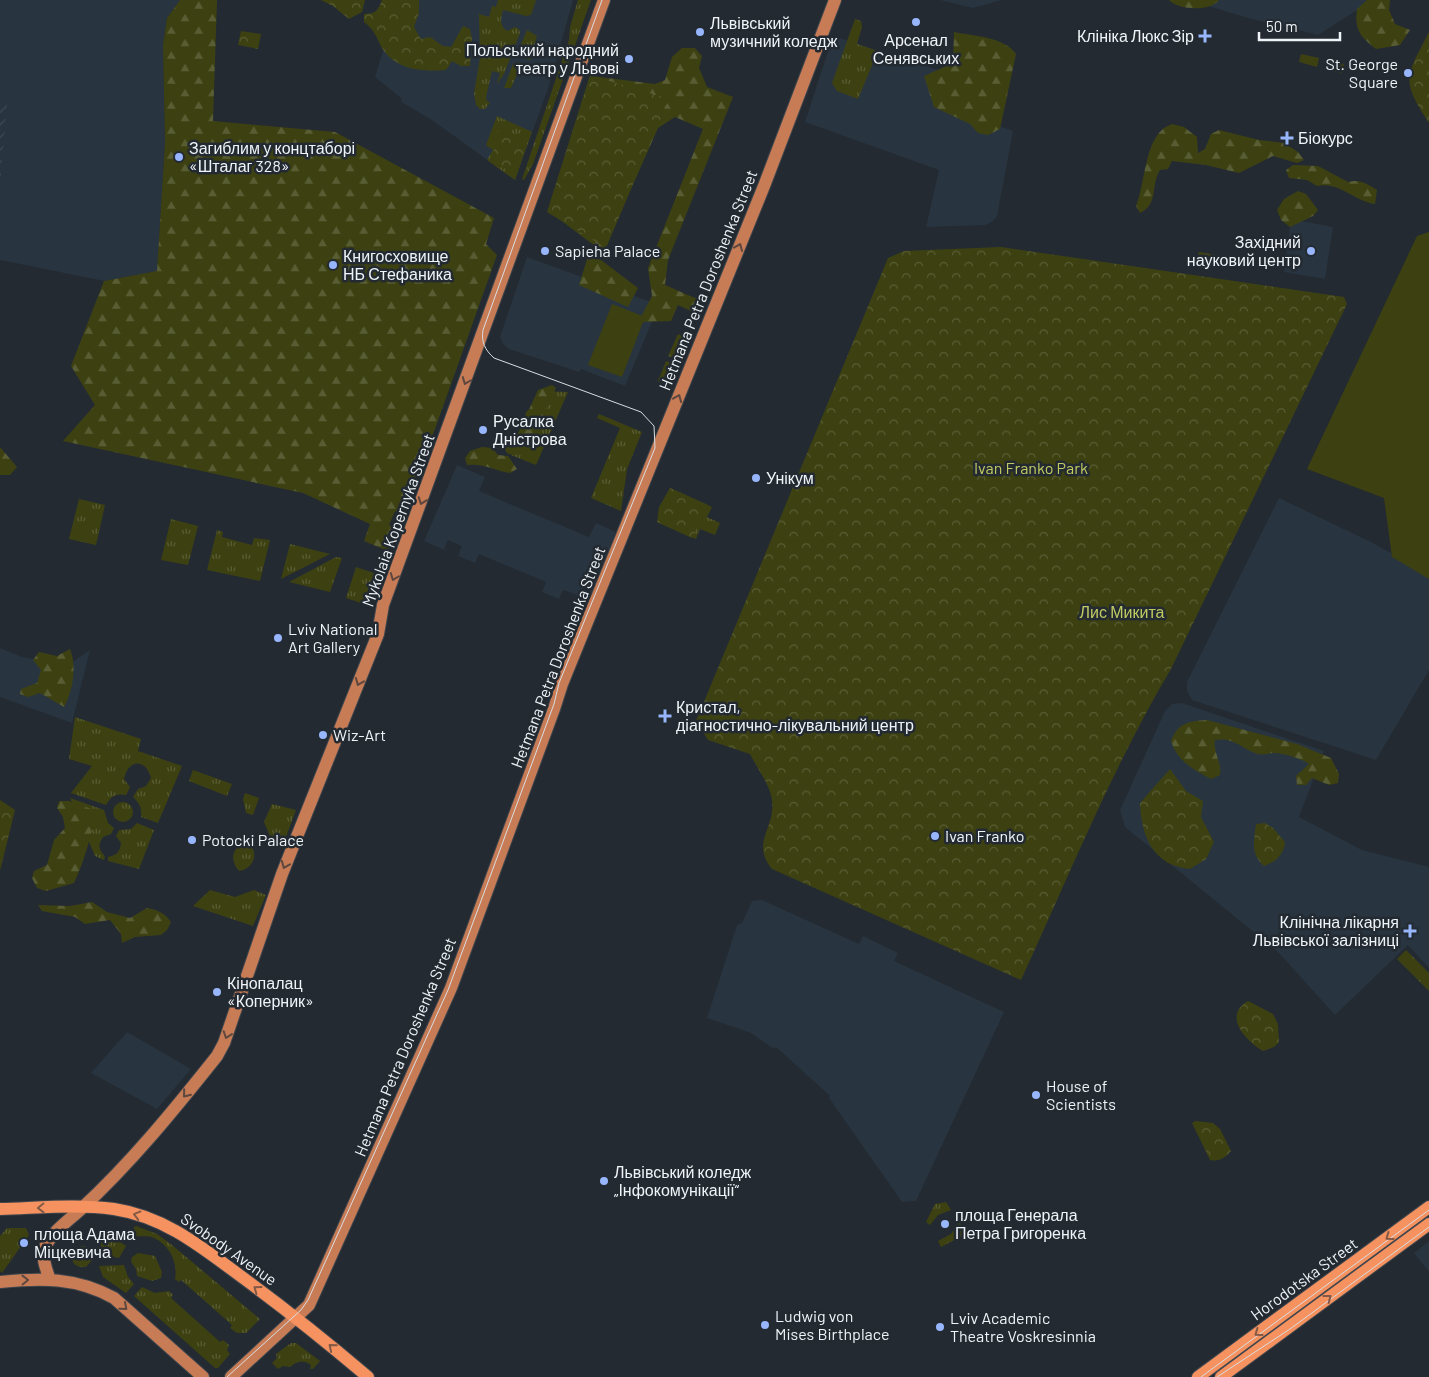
<svg xmlns="http://www.w3.org/2000/svg" width="1429" height="1377" font-family="Barlow,sans-serif">
  <style>
    .built { fill: #28343f }
    .industrial { fill: url(#industrial-furrows) }
    .grass { fill: url(#grass-tufts) }
    .forest { fill: url(#forest-firs) }
    .park { fill: url(#park-crowns) }
    .garden { fill: #3d4111 }
    .lines { fill: none; stroke-linecap: round; stroke-linejoin: round }
    .secondary-casing { stroke: #40464d; stroke-width: 14 }
    .primary-casing { stroke: #40464d; stroke-width: 14 }
    .secondary { stroke: #c87c55; stroke-width: 12 }
    .primary { stroke: #f5925f; stroke-width: 12 }
    .tram { stroke: #d8dde2; stroke-width: 1 }
    .oneway { stroke: #5d473e }
    .oneway2 { stroke: #825946 }
    .poi-dot { fill: #97b6fd; stroke: #232a31; stroke-width: 2 }
    .labels { text-anchor: middle; stroke-width: 5; stroke-linejoin: round; paint-order: stroke }
    .poi-label { font-size: 16px; fill: #eff4f8; stroke: #232a31; text-anchor: start }
    .street-label { font-size: 16px; fill: #eff4f8; stroke: #232a31 }
    .park-label { font-size: 16px; fill: #c0cb62; stroke: #232a31 }
  </style>
  <defs>
    <pattern id="industrial-furrows" width="10" height="10" patternUnits="userSpaceOnUse" patternTransform="scale(1.25)"><rect width="10" height="10" fill="#28343f"/><path d="M-1 1l2-2M0 10L10 0M9 11l2-2" fill="none" stroke="#3d4852"/></pattern>
    <pattern id="grass-tufts" width="24" height="20" patternUnits="userSpaceOnUse" patternTransform="scale(1.25)"><rect width="24" height="20" fill="#3d4111"/><path d="M3 7l-1-3M5 7V3M7 7l1-3M15 17l-1-3M17 17v-4M19 17l1-3" fill="none" stroke="#595d34"/></pattern>
    <pattern id="forest-firs" width="22" height="20" patternUnits="userSpaceOnUse" patternTransform="scale(1.25)"><rect width="22" height="20" fill="#3d4111"/><path d="M5 1l3.5 6h-7zM16 11l3.5 6h-7z" fill="#595d34"/></pattern>
    <pattern id="park-crowns" width="20" height="18" patternUnits="userSpaceOnUse" patternTransform="scale(1.25)"><rect width="20" height="18" fill="#3d4111"/><path d="M2 6a3 3 0 1 1 6 0M12 15a3 3 0 1 1 6 0" fill="none" stroke="#595d34"/></pattern>
  </defs>
  <rect width="100%" height="100%" fill="#232a31"/>
  <path class="built" d="M0,0h180l-13,18 -4,27 2,98 -8,128 -53,10 -104,-21z
    M391,0h182l-24,86 -34,94 -83,-60 -31,-18 1,-3 -27,-22 23,-74z
    M940,0h62l-29,8z
    M1188,0h185l-55,35 -70,-17z
    M833,36l121,39 2,36 57,20 -16,85 -5,6 -7,3 -59,2 13,-57 -134,-48z
    M1291,219l42,8 -8,52 -41,-7z
    M527,257l132,48 -34,81 -44,-17 -2,3 -70,-23 -6,-5 -3,-7z
    M457,465l28,12 -6,14 110,46 7,-14 20,9 -32,78 -11,-6 4,-9 -14,-5 -4,9 -17,-7 4,-10 -67,-28 -4,9 -17,-7 4,-10 -14,-6 -4,10 -20,-9z
    M1279,498l92,44 27,15 31,-25v138l-53,90 -184,-60 -5,-9v-9z
    M0,648l22,9 46,8 22,-15 -18,73 -72,-26z
    M1182,703l142,48 -25,66 63,33 67,17v101l-21,-23 -73,70 -57,-63 -153,-125 -5,-17 45,-99 7,-7z
    M762,900l97,44 4,-8 35,17 -4,8 110,51 -88,189 -14,1 -73,-104 1,-2 -54,-49 -2,2 -23,-16 -44,-15 30,-93 5,-2 10,-22z
    M127,1032l64,37 -34,40 -66,-36z
    M1429,1241v31l-15,-19z"/>
  <path class="industrial" d="M0,103h7l-7,83z"/>
  <path class="grass" d="M498,0h38l-5,15 -5,1 -23,-6c-2,9 -4,15 4,21l8,-4 4,2 1,4 -16,41 -7,10 3,-11 -8,-2 -6,26 1,4 3,2 -5,6h-5l-4,-4 -2,-12 6,-35 -1,-44 10,3 3,-11 4,1z
    M578,0h13l-58,164 -9,16 -2,-1 47,-139 1,-13z
    M855,19l6,2 1,6 -5,17 21,7 -20,48 -21,-8 -5,-8z
    M527,30l10,6 -7,24 -14,-4z
    M1301,54l18,4 -2,9 -18,-5z
    M1327,60l17,4 -2,9 -18,-4z
    M518,62l10,4 -2,5 -7,-1 -8,18h-7l9,-24z
    M497,116l35,16 -17,48 -28,-20 6,-10 -7,-5z
    M1199,252l55,9v5l-56,-9z
    M678,334l11,5 -9,21 -12,-4z
    M666,361l12,4 -9,21 -11,-5z
    M541,391l27,1 -32,73 -25,-10 12,-26 3,-17 11,-8z
    M599,414l43,18 -15,37 -6,42 -30,-13 29,-70 -23,-10z
    M670,488l42,19 -5,10 13,6 -5,12 -15,-6 -4,10 -39,-17z
    M79,499l26,6 -9,40 -27,-6z
    M171,519l27,7 -10,39 -27,-5z
    M217,530l6,2 -1,5 30,8 2,-7 16,2 -10,41 -53,-11z
    M290,544l40,10 -49,25z
    M336,557l6,1 -12,34 -41,-10z
    M356,567l18,6 -10,31 -18,-6z
    M75,717l66,22 -3,12 44,15 -24,57 -17,-6c1,-9 -1,-13 -8,-20l5,-8 8,-3 5,-8c-5,-20 -23,-19 -27,1l6,8 -4,8c-10,-2 -15,1 -20,10l-35,-12 21,-27 -23,-7z
    M193,770l39,14 -5,12 -38,-15z
    M245,793l14,5 -6,17 -7,-2 -3,-14z
    M70,798l34,12 4,13 6,5 -3,6 -8,3c-5,8 -5,12 2,19l-1,4 -9,-4z
    M113 812a10 10 0 1 1 20 0a10 10 0 1 1-20 0Z
    M272,804l24,6 -13,35 -11,-4 -8,-19z
    M137,823l17,7 -15,39 -31,-8v-4c9,-2 12,-5 13,-14l-5,-7 3,-6 12,-1z
    M247,843h3c9,12 3,26 -11,28 -10,-11 -7,-25 8,-28z
    M210,890l25,7 19,-7 12,5 -13,31 -60,-20z
    M1406,950l23,23v18l-32,-32z
    M946,1202l5,8 -13,5 -8,10 -4,-3 9,-18z
    M959,1222l5,6 -2,8 -21,11 -3,-6 13,-7z
    M136,1226l21,8 15,11 88,74 -14,14h-9l-7,-5 2,-3 -51,-45 -2,2 -4,-3c3,-16 -5,-34 -21,-41 -7,-3 -13,-1 -20,-2v-9z
    M7,1228h19l3,7 -27,38 -2,-2v-35z
    M110,1235l16,11 -7,12 -19,-4 1,-12z
    M84,1246l6,3 3,10 -7,8c-9,1 -14,-3 -15,-11l6,-9z
    M138,1253l17,3 7,16 -1,6 -9,3 -15,-5 -1,-7 -5,-7 1,-5z
    M124,1265l4,12 6,7 -8,9 -23,-16 -4,-11z
    M142,1287l13,6 14,-2 4,4 -2,3 49,44 3,-2 6,5 -2,5 3,4 -12,14h-3l-81,-72z
    M291,1343h5l24,18 -7,8h-3l1,-4c-8,-6 -14,-4 -21,2l-7,-1 -5,3 -6,-6 5,-5 -1,-4z"/>
  <path class="forest" d="M180,0h37l-4,121 122,11 159,86 -8,26 11,11 -93,261 -9,-5 -6,14 8,4 -9,22 -24,-10 6,-17 -67,-31 -240,-52 32,-36 -24,-39 33,-85 53,-10 8,-128 -2,-98 4,-27z
    M1169,0h50c-9,12 -41,10 -50,0z
    M1367,0h23l-1,10 6,14 15,6 -10,15 -24,4c-16,-12 -22,-20 -19,-40z
    M954,32c19,4 51,5 62,22l-16,75 -12,6 -10,-2 -8,-9 -36,-17 -10,-31 29,-13z
    M682,48h13l7,8 -3,12 8,19 26,10 -65,163 -3,25 39,17 -11,10 -15,-7 -7,16 -28,1 -1,-7 10,-19 -4,-28 55,-139 -28,-12 -17,11 -55,124 -52,-39 41,-137 63,8 10,-4 7,-23z
    M1172,124l12,3 13,10 1,16 7,-4 6,-15 8,-4 40,10 25,3 14,9 6,8 -7,3 -24,-7 -34,17 -33,-8 -34,-4 -4,8 -8,1c-10,16 -1,34 -20,43l-4,-7c10,-24 8,-73 36,-82z
    M1293,165l25,1 30,16c12,-3 19,2 29,8l-2,14c-21,-3 -36,-23 -58,-18l-10,-6 -18,-2 -3,-8z
    M1298,191l8,3 12,16 -5,6 -23,11 -9,-7 -4,-10 7,-11z
    M588,256l13,4 37,28 -10,19 -49,-22z
    M552,385l4,3 -32,67 -16,-1 -4,-5 9,-5 25,-54z
    M0,447l17,20 -7,8h-10z
    M482,447l10,1 6,7 10,1 9,13 -7,4c-17,-3 -26,-10 -43,-8l-2,-7 5,-7z
    M70,649c7,17 3,42 -6,58l-24,-14 -12,4 -8,-3 1,-5 16,-6 4,-13 -8,-10 6,-8 18,4z
    M1207,720l90,24 34,14 8,16 -1,9 -9,2 -17,-7 -6,7h-9l-1,-9 13,-12c-9,-6 -23,-10 -34,-11 -7,0 -13,3 -20,0 -15,-6 -22,-16 -40,-13 -2,13 7,22 5,35l-9,4c-18,-10 -33,-17 -40,-38 7,-18 17,-20 36,-21z
    M59,801h10l28,10c-7,25 -11,47 -23,72l-28,8 -9,-3 -5,-10 2,-7 13,-6 7,-25 11,-12 -2,-11 -6,-9z
    M92,902l15,10 23,6 17,-10c11,2 18,5 24,14l-4,8 -6,5 -26,2 -13,6 -1,-9 -11,-14 -25,4 -10,-7 -33,-6 -4,-6 32,1z"/>
  <path class="park" d="M321,0h44l-3,12 -13,7 -16,-13z
    M382,0h37v13l-5,14 7,12 9,-2 13,9 8,1 12,-21 7,3 2,10 -2,27h-9l-9,-5 -6,9c-24,2 -50,0 -64,-22 -6,-11 -7,-18 -18,-26v-8c11,0 14,-3 18,-14z
    M241,31l20,3 -3,15 -20,-4z
    M1429,32v91c-29,-44 -23,-46 0,-91z
    M590,75l79,24 -63,149 -59,-36z
    M495,130l13,5 15,-2 6,2 -10,31 -5,6 -14,-5 -9,-9 3,-9 -5,-5z
    M1001,247l343,50 3,7 -176,365c-59,99 -102,207 -150,311l-249,-111c-22,-27 4,-41 0,-69 -2,-15 -15,-32 -22,-46l-42,-14 -12,-19 192,-463 16,-7z
    M670,488l38,17 -16,33 -35,-16 2,-15z
    M1170,769l16,22 17,10 -2,16 13,25 -8,17 -16,10c-37,-3 -49,-34 -50,-66z
    M0,800l15,10 -15,61z
    M1265,823l8,5 12,14c-1,12 -9,20 -21,24 -14,-13 -10,-24 -8,-42z
    M1248,1001l25,13 5,10 1,18 -5,5 -11,4c-17,-10 -41,-35 -15,-50z
    M1196,1121l17,2 7,6 11,22c-6,7 -12,11 -21,9l-18,-37z"/>
  <path class="garden" d="M1429,232v347l-37,-22 -8,-59 -77,-29 110,-233z
    M612,304l33,13 -23,60 -34,-12z"/>
  <g class="lines">
    <defs>
      <path id="secondary" d="M50,1280c-3,-9 -8,-20 -6,-30 5,-16 24,-29 36,-40 51,-47 94,-100 137,-154l7,-13 58,-169 96,-240 5,-29 221,-605
        M0,1282c41,-4 76,-5 114,16l89,79
        M231,1377l78,-72 142,-317 103,-279 8,-25 202,-498 71,-186"/>
      <path id="primary" d="M0,1209c38,-1 77,-5 114,0 53,8 91,41 132,71 42,31 82,63 122,97
        M1198,1377l231,-170
        M1221,1377l208,-153"/>
    </defs>
    <use href="#secondary" class="secondary-casing"/>
    <use href="#primary" class="primary-casing"/>
    <use href="#secondary" class="secondary"/>
    <use href="#primary" class="primary"/>
    <path class="tram" d="M227,1377l74,-67 7,-10 140,-310 106,-286 5,-21 96,-235 -1,-22 -13,-14 -147,-54c-9,-8 -13,-16 -11,-28l119,-330
      M1201,1377l228,-167
      M1217,1377l73,-48 139,-102"/>
  </g>
  <defs><path id="oneway-chevron" d="M-2-3.5L2.5 0L-2 3.5" fill="none" stroke-width="1.6" stroke-linecap="round" stroke-linejoin="round" transform="scale(1.25)"/></defs>
  <g class="oneway">
    <use href="#oneway-chevron" transform="translate(739 247) rotate(-67)"/>
    <use href="#oneway-chevron" transform="translate(466 381) rotate(111)"/>
    <use href="#oneway-chevron" transform="translate(678 398) rotate(-68)"/>
    <use href="#oneway-chevron" transform="translate(422 501) rotate(110)"/>
    <use href="#oneway-chevron" transform="translate(394 577) rotate(111)"/>
    <use href="#oneway-chevron" transform="translate(359 682) rotate(112)"/>
    <use href="#oneway-chevron" transform="translate(285 865) rotate(112)"/>
    <use href="#oneway-chevron" transform="translate(227 1035) rotate(109)"/>
    <use href="#oneway-chevron" transform="translate(186 1094) rotate(129)"/>
    <use href="#oneway-chevron" transform="translate(25 1280) rotate(-1)"/>
    <use href="#oneway-chevron" transform="translate(124 1307) rotate(41)"/>
  </g>
  <g class="oneway2">
    <use href="#oneway-chevron" transform="translate(41 1208) rotate(179)"/>
    <use href="#oneway-chevron" transform="translate(137 1215) rotate(-165)"/>
    <use href="#oneway-chevron" transform="translate(1389 1237) rotate(144)"/>
    <use href="#oneway-chevron" transform="translate(257 1289) rotate(-144)"/>
    <use href="#oneway-chevron" transform="translate(1328 1298) rotate(-37)"/>
    <use href="#oneway-chevron" transform="translate(1258 1333) rotate(144)"/>
    <use href="#oneway-chevron" transform="translate(332 1347) rotate(-140)"/>
  </g>
  <g class="poi-dot">
    <circle cx="916" cy="22" r="5"/>
    <circle cx="700" cy="32" r="5"/>
    <path d="M1202.5 28.5h5v5h5v5h-5v5h-5v-5h-5v-5h5z"/>
    <circle cx="629" cy="59" r="5"/>
    <circle cx="1408" cy="73" r="5"/>
    <path d="M1284.5 130.5h5v5h5v5h-5v5h-5v-5h-5v-5h5z"/>
    <circle cx="179" cy="157" r="5"/>
    <circle cx="545" cy="251" r="5"/>
    <circle cx="1311" cy="251" r="5"/>
    <circle cx="333" cy="265" r="5"/>
    <circle cx="483" cy="430" r="5"/>
    <circle cx="756" cy="478" r="5"/>
    <circle cx="278" cy="638" r="5"/>
    <path d="M662.5 708.5h5v5h5v5h-5v5h-5v-5h-5v-5h5z"/>
    <circle cx="323" cy="735" r="5"/>
    <circle cx="935" cy="836" r="5"/>
    <circle cx="192" cy="840" r="5"/>
    <path d="M1407.5 923.5h5v5h5v5h-5v5h-5v-5h-5v-5h5z"/>
    <circle cx="217" cy="992" r="5"/>
    <circle cx="1036" cy="1095" r="5"/>
    <circle cx="604" cy="1181" r="5"/>
    <circle cx="945" cy="1224" r="5"/>
    <circle cx="24" cy="1243" r="5"/>
    <circle cx="765" cy="1325" r="5"/>
    <circle cx="940" cy="1327" r="5"/>
  </g>
  <g class="labels">
    <g class="poi-label">
      <text x="710" y="29">Львівський<tspan x="710" dy="18">музичний коледж</tspan></text>
      <text x="1194" y="42" text-anchor="end">Клініка Люкс Зір</text>
      <text x="916" y="46" text-anchor="middle">Арсенал<tspan x="916" dy="18">Сенявських</tspan></text>
      <text x="619" y="56" text-anchor="end">Польський народний<tspan x="619" dy="18">театр у Львові</tspan></text>
      <text x="1398" y="70" text-anchor="end">St. George<tspan x="1398" dy="18">Square</tspan></text>
      <text x="1298" y="144">Біокурс</text>
      <text x="189" y="154">Загиблим у концтаборі<tspan x="189" dy="18">«Шталаг 328»</tspan></text>
      <text x="1301" y="248" text-anchor="end">Західний<tspan x="1301" dy="18">науковий центр</tspan></text>
      <text x="555" y="257">Sapieha Palace</text>
      <text x="343" y="262">Книгосховище<tspan x="343" dy="18">НБ Стефаника</tspan></text>
      <text x="493" y="427">Русалка<tspan x="493" dy="18">Дністрова</tspan></text>
      <text x="766" y="484">Унікум</text>
      <text x="288" y="635">Lviv National<tspan x="288" dy="18">Art Gallery</tspan></text>
      <text x="676" y="713">Кристал,<tspan x="676" dy="18">діагностично-лікувальний центр</tspan></text>
      <text x="333" y="741">Wiz-Art</text>
      <text x="945" y="842">Ivan Franko</text>
      <text x="202" y="846">Potocki Palace</text>
      <text x="1399" y="928" text-anchor="end">Клінічна лікарня<tspan x="1399" dy="18">Львівської залізниці</tspan></text>
      <text x="227" y="989">Кінопалац<tspan x="227" dy="18">«Коперник»</tspan></text>
      <text x="1046" y="1092">House of<tspan x="1046" dy="18">Scientists</tspan></text>
      <text x="614" y="1178">Львівський коледж<tspan x="614" dy="18">„Інфокомунікації“</tspan></text>
      <text x="955" y="1221">площа Генерала<tspan x="955" dy="18">Петра Григоренка</tspan></text>
      <text x="34" y="1240">площа Адама<tspan x="34" dy="18">Міцкевича</tspan></text>
      <text x="775" y="1322">Ludwig von<tspan x="775" dy="18">Mises Birthplace</tspan></text>
      <text x="950" y="1324">Lviv Academic<tspan x="950" dy="18">Theatre Voskresinnia</tspan></text>
    </g>
    <g class="street-label">
      <text transform="translate(708 280) rotate(-68)" y="6">Hetmana Petra Doroshenka Street</text>
      <text transform="translate(398 520) rotate(-70)" y="6">Mykolaia Kopernyka Street</text>
      <text transform="translate(558 657) rotate(-69)" y="6">Hetmana Petra Doroshenka Street</text>
      <text transform="translate(405 1047) rotate(-67)" y="6">Hetmana Petra Doroshenka Street</text>
      <text transform="translate(229 1249) rotate(35)" y="6">Svobody Avenue</text>
      <text transform="translate(1304 1279) rotate(-36)" y="6">Horodotska Street</text>
    </g>
    <g class="park-label">
      <text x="1031" y="474">Ivan Franko Park</text>
      <text x="1122" y="618">Лис Микита</text>
    </g>
  </g>
  <path d="M1259 32v8h81v-8" fill="none" stroke="#eff4f8" stroke-width="2.5"/>
  <text x="1266" y="32" font-size="15" fill="#eff4f8" stroke="#232a31" stroke-width="4" paint-order="stroke">50 m</text>
</svg>
